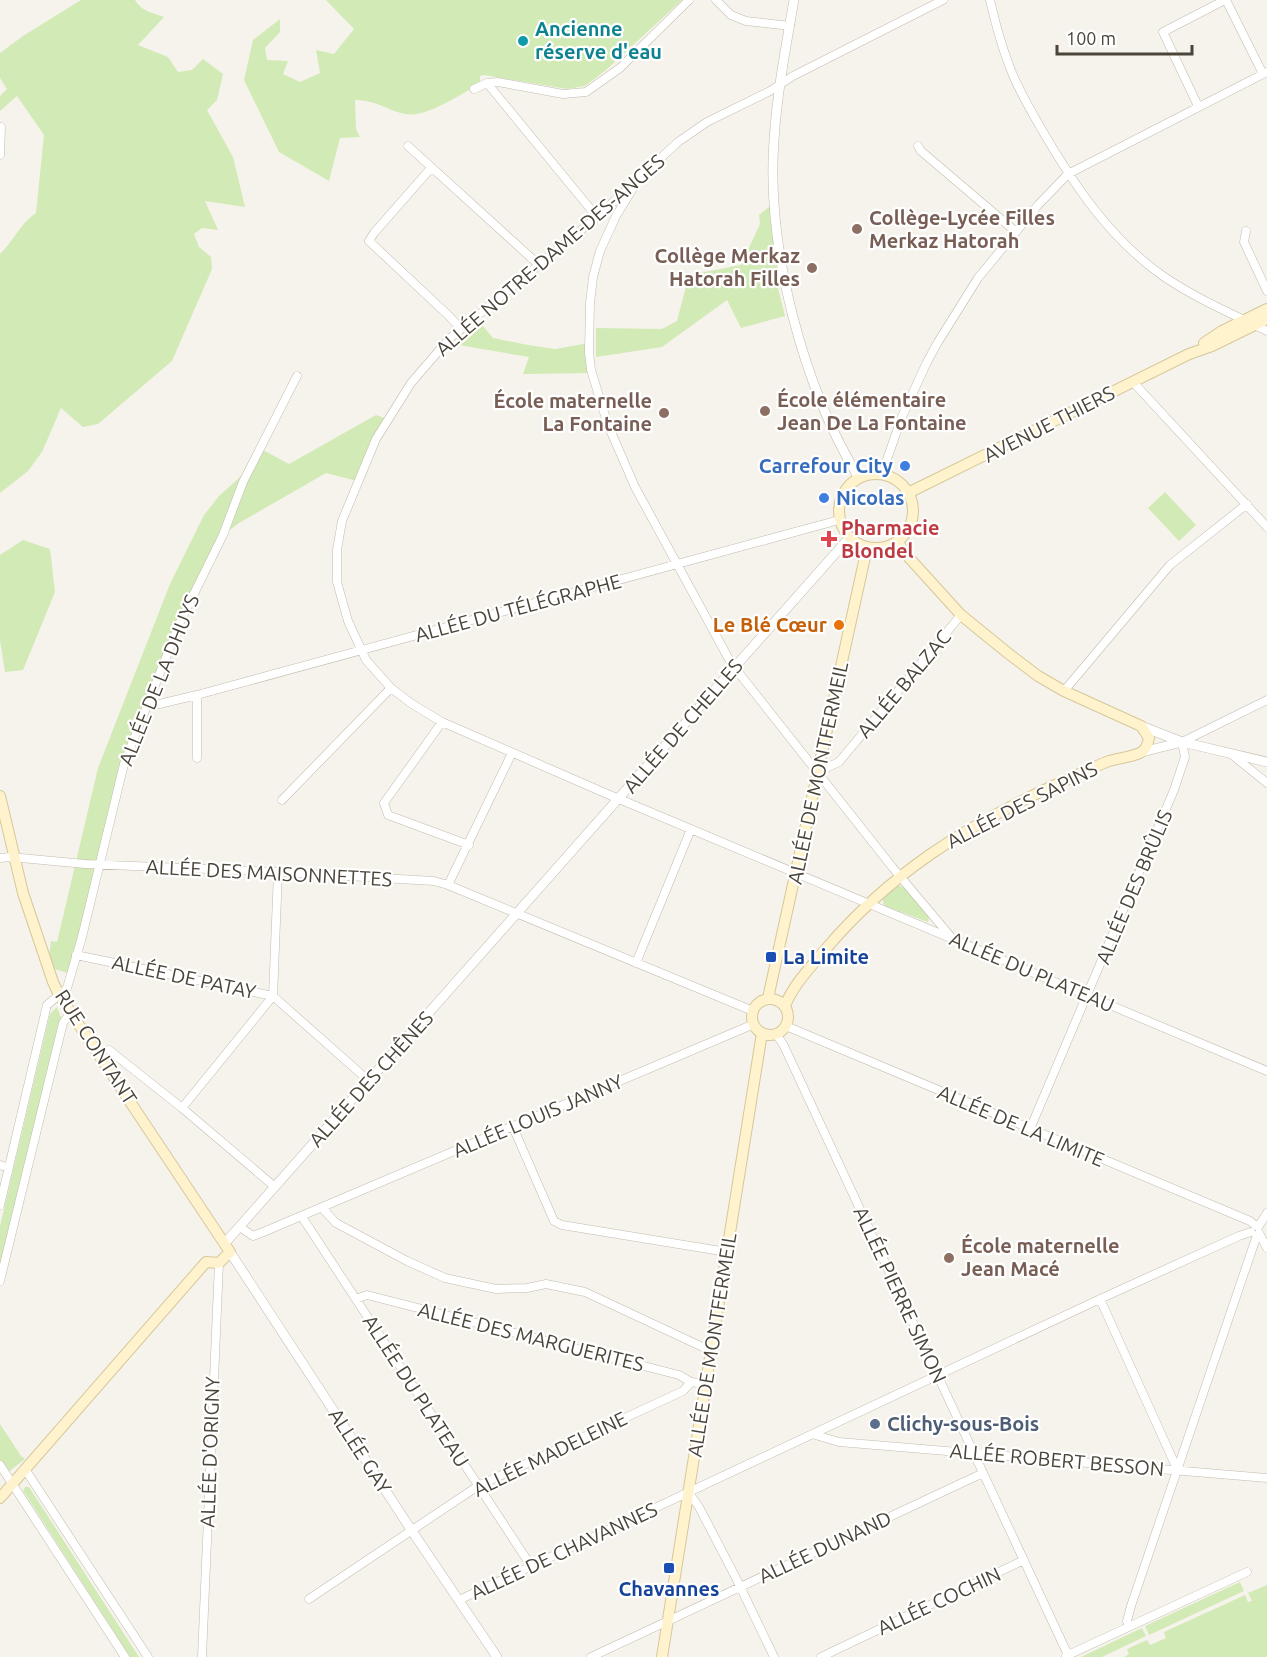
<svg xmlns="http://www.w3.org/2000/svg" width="1267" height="1657" font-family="Ubuntu,sans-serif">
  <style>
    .green { fill: #d2eab5 }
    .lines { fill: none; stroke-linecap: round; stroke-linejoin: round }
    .minor-casing { stroke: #c2bbae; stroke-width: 9 }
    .tertiary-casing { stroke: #c2bbae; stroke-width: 10 }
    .secondary-casing { stroke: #d6c79b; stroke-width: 12 }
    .minor { stroke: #fff; stroke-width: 8 }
    .tertiary { stroke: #fff; stroke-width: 9 }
    .secondary { stroke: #fff3cd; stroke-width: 10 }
    .culture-dot { fill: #0f9aa8; stroke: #fff; stroke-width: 2 }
    .education-dot { fill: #8d6e63; stroke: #fff; stroke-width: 2 }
    .shop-dot { fill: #3f7fe0; stroke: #fff; stroke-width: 2 }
    .health-dot { fill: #e0444e; stroke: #fff; stroke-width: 2 }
    .food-dot { fill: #e8710a; stroke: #fff; stroke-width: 2 }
    .transit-dot { fill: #1a4fb4; stroke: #fff; stroke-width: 2 }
    .service-dot { fill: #5c6f8a; stroke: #fff; stroke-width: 2 }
    .labels { text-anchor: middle; stroke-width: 4.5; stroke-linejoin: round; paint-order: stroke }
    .culture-label { font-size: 20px; font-weight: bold; fill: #0d838f; stroke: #fff; text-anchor: start }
    .education-label { font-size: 20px; font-weight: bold; fill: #785e54; stroke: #fff; text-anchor: start }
    .street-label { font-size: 20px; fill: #4b4439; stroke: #fff }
    .shop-label { font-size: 20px; font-weight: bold; fill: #366cbe; stroke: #fff; text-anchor: end }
    .health-label { font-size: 20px; font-weight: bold; fill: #be3a42; stroke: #fff; text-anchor: start }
    .food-label { font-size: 20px; font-weight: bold; fill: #c56008; stroke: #fff; text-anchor: end }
    .transit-label { font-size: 20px; font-weight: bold; fill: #164399; stroke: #fff; text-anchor: start }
    .service-label { font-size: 20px; font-weight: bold; fill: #4e5e75; stroke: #fff; text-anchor: start }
  </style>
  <rect width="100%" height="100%" fill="#f6f3ec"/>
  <path class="green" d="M81,0h54c6,11 18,13 29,17l-26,28 30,12 10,15 14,-2 11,-11 20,15 -6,26 -10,10 26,47 12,50 -40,-6 13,29 -16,-2 -8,6 5,13 12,10 1,12 -40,92 -74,63 -15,3 -22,-19 -19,44 -14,19 -28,22v-239c14,-13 18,-28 36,-41l8,-78 -27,-39 -17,15v-15l7,-7 -7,-11v-25l23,-17z
    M326,0h356l-76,70 -21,16 -18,3 -83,-14 -4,1v8c-20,10 -53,34 -75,30 -19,-4 -28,-14 -50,-14l1,29 4,8 -20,1 -11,43 -50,-29 -35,-72 9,-40 27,-21v13l-15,16 2,12 21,1 -5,13 17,8 20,-9 -4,-23 18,4 20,-25z
    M774,203l8,67 -9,-2 12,48 -44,12 -14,-28 -65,47 -66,10v-29l66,1 15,-8 12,-46 52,-10 19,-41 -1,-9z
    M482,325l11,13 35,7 27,4 34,-6 3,30 -69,1 6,-17 -70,-12z
    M376,415l11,4 -30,62 -31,-8 -87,50 -16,12 -31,62 -68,167 -53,210 -23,-7 3,-26 6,1 41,-174 72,-184 34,-69 15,-19 19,-17 25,-29 26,14z
    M1165,492l31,33 -17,16 -31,-33z
    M23,540l27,9 5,43 -32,78 -18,2 -5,-32v-85z
    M897,885l11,4 20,26 1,3 -1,4 -43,-16 -2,-3v-6z
    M57,1007l6,16 -63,258v-55l50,-212z
    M0,1424l21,32 4,3 -19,15 -6,-9z
    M25,1487h4l110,170h-9l-104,-162 -3,-4z
    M1240,1582l4,9 -95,44 -4,-9z
    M1267,1585v72h-143l5,-3 -2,-5 20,-9 3,5 16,-7 -2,-6 81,-37 3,7 4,-1 -4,-8z
    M1142,1628l4,8 -44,21h-21z"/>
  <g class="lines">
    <defs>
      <path id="minor" d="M716,0l15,15 15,6 44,5
        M943,0l-150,76 -23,15 -63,31 -29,20 -81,75 -148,122 -38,44 -35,56 -34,82 -5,29v32l11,39 13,28 5,11 25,28 21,16 30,18 170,74 655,275
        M990,0c5,22 11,44 19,65 8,23 21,44 33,65 32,55 68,109 121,146 32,22 69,38 104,55
        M1226,0l37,74
        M487,83l110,134
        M474,89l13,-6 11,-1 65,12 23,-2 34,-24 69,-68
        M1198,106l-35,-74 62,-32
        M408,146l131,119
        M918,146l3,5 94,80
        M0,155l1,-28
        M431,168l-57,65 -5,8 80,75 12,13
        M635,185l-19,31 -16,35 -7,26 -3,26 -1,49 2,18 17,55 27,62 96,176 162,205 58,69
        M1246,231l-2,11 23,49
        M1133,382l134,145
        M882,474l19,-55 25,-55 12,-22 40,-64 60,-73 30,-31 199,-102
        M1064,691l106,-126 77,-61
        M147,705h8l42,-10 642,-175
        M442,722l-58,81 4,12 81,30
        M1231,754l36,29
        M197,758v-63
        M817,772l22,-10 122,-147
        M282,800l109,-112
        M0,858l10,-1 75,7 193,8 156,9 14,4 305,126
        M448,885l64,-132
        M76,955l197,41 96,85
        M636,963l55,-134
        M60,996l7,-8 15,-51 42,-173 56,-142 43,-87 20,-53 54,-106
        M786,1026l464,195 6,5
        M776,1034l7,10 285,611
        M109,1050l73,58 93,79
        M182,1108l91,-112 5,-124
        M513,1127l41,94 8,4 165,27
        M1030,1129l144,-339 11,-33 -3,-15 85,-42
        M0,1165l9,3
        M0,1205l47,-200 12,-10
        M323,1209l13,14 71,38 38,17 51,11 31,-1 19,-4 39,8 126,59
        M302,1217l229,349
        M240,1227l13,9 8,-3 493,-209
        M1258,1227l9,-14
        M1259,1233l8,15
        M0,1281l63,-258 7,-10
        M356,1299l11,-4 312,80 12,7 15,2
        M1100,1299l78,172
        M812,1434l27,8 428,36
        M0,1465l125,192
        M25,1469l123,188
        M689,1493l10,14 38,73 37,77
        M309,1599l169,-113 205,-95 8,-9
        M459,1600l641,-301 139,-63 12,-4
        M1129,1626l-2,-5 4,-15 126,-371
        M1066,1656l181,-84
        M202,1657l17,-394
        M591,1657l392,-184
        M821,1657l203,-97"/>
      <path id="tertiary" d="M794,0c-8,46 -17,93 -20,140 -8,107 29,247 85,338
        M1141,726l41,16 85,20
        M1142,752l40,-10
        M225,1243l624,-705
        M230,1252l182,279 85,126"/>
      <path id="secondary" d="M1204,343l18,-12 45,-22
        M839 511a37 37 0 1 1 74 0a37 37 0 1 1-74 0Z
        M908,493l281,-139 23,-8 55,-27
        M0,796l23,97 30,89 6,13 171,257 -11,11 -13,-1 -206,236
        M768,998l99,-450
        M752 1017a18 18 0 1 1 36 0a18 18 0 1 1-36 0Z
        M785,1006c8,-21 25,-38 39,-55 66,-78 140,-124 231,-166 18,-8 36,-17 54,-24 10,-3 22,-4 31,-8 6,-3 8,-9 9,-15l-8,-12 -77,-35 -26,-15 -29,-22 -48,-39 -58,-64 -5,-10
        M662,1657l100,-624"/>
    </defs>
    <use href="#minor" class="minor-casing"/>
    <use href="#tertiary" class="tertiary-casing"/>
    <use href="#secondary" class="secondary-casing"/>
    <use href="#minor" class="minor"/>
    <use href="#tertiary" class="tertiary"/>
    <use href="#secondary" class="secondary"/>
  </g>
  <circle class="culture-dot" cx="523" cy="41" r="6"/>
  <g class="education-dot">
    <circle cx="857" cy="229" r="6"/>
    <circle cx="812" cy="268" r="6"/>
    <circle cx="765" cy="411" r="6"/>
    <circle cx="664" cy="413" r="6"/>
    <circle cx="949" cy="1258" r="6"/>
  </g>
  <g class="shop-dot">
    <circle cx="905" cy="466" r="6"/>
    <circle cx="824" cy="498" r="6"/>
  </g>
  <path class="health-dot" d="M826 530h6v6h6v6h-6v6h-6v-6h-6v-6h6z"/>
  <circle class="food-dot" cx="839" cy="625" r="6"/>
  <g class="transit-dot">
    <rect x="765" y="951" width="12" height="12" rx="3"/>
    <rect x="663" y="1562" width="12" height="12" rx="3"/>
  </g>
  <circle class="service-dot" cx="875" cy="1424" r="6"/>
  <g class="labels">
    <g class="culture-label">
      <text x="535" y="36">Ancienne<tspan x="535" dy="23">réserve d'eau</tspan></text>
    </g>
    <g class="education-label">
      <text x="869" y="225">Collège-Lycée Filles<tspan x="869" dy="23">Merkaz Hatorah</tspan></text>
      <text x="800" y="263" text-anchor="end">Collège Merkaz<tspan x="800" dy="23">Hatorah Filles</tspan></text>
      <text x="777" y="407">École élémentaire<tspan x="777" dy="23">Jean De La Fontaine</tspan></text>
      <text x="652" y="408" text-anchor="end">École maternelle<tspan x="652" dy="23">La Fontaine</tspan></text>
      <text x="961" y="1253">École maternelle<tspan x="961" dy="23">Jean Macé</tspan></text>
    </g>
    <g class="street-label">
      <text transform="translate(550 255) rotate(-41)" y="7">ALLÉE NOTRE-DAME-DES-ANGES</text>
      <text transform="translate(1049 424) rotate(-27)" y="7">AVENUE THIERS</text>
      <text transform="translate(518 608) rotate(-15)" y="7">ALLÉE DU TÉLÉGRAPHE</text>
      <text transform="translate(159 680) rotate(-68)" y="7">ALLÉE DE LA DHUYS</text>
      <text transform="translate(904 684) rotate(-50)" y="7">ALLÉE BALZAC</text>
      <text transform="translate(683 726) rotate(-49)" y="7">ALLÉE DE CHELLES</text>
      <text transform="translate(818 773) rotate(-78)" y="7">ALLÉE DE MONTFERMEIL</text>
      <text transform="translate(1022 805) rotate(-27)" y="7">ALLÉE DES SAPINS</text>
      <text transform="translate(269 873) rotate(3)" y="7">ALLÉE DES MAISONNETTES</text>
      <text transform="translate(1134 887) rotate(-67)" y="7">ALLÉE DES BRÛLIS</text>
      <text transform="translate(1032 972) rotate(23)" y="7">ALLÉE DU PLATEAU</text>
      <text transform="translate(184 977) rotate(12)" y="7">ALLÉE DE PATAY</text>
      <text transform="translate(96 1047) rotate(57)" y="7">RUE CONTANT</text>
      <text transform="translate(371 1079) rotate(-48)" y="7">ALLÉE DES CHÊNES</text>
      <text transform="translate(538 1116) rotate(-23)" y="7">ALLÉE LOUIS JANNY</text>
      <text transform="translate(1021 1126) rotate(23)" y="7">ALLÉE DE LA LIMITE</text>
      <text transform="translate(900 1295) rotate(65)" y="7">ALLÉE PIERRE SIMON</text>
      <text transform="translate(531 1337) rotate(14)" y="7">ALLÉE DES MARGUERITES</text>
      <text transform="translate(712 1345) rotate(-81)" y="7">ALLÉE DE MONTFERMEIL</text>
      <text transform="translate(416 1391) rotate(57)" y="7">ALLÉE DU PLATEAU</text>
      <text transform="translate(360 1451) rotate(57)" y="7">ALLÉE GAY</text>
      <text transform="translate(210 1452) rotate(-88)" y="7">ALLÉE D'ORIGNY</text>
      <text transform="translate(550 1454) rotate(-26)" y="7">ALLÉE MADELEINE</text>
      <text transform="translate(1057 1460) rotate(5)" y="7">ALLÉE ROBERT BESSON</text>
      <text transform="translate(825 1547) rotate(-25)" y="7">ALLÉE DUNAND</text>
      <text transform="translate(564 1551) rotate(-25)" y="7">ALLÉE DE CHAVANNES</text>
      <text transform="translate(939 1601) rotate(-25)" y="7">ALLÉE COCHIN</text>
    </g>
    <g class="shop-label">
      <text x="893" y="473">Carrefour City</text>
      <text x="836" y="505" text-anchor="start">Nicolas</text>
    </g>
    <g class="health-label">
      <text x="841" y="535">Pharmacie<tspan x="841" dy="23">Blondel</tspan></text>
    </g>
    <g class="food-label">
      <text x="827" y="632">Le Blé Cœur</text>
    </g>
    <g class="transit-label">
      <text x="783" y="964">La Limite</text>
      <text x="669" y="1596" text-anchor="middle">Chavannes</text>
    </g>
    <g class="service-label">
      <text x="887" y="1431">Clichy-sous-Bois</text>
    </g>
  </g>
  <path d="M1057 45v9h135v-9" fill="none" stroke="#4b4439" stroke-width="3"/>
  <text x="1066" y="45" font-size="18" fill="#4b4439" stroke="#ffffff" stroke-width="4.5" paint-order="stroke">100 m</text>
</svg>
